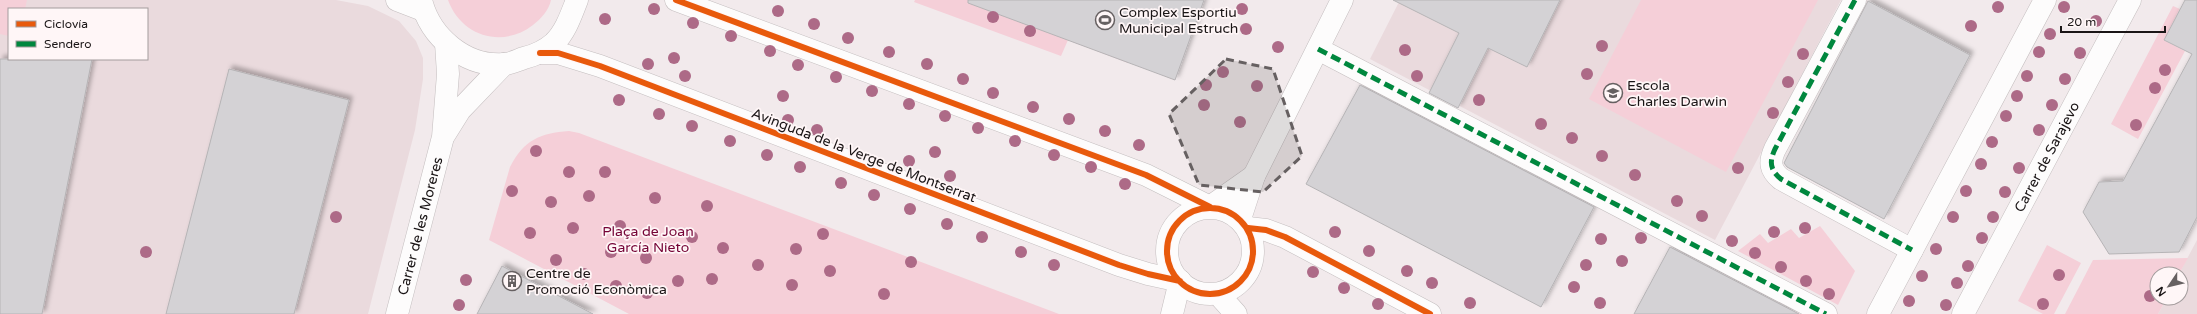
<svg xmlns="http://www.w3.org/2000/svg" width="2197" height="314" font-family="'Varela Round',sans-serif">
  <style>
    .built { fill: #eadadd; fill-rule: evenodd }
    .green { fill: #f5cfd8 }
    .building { fill: #d4d2d5; stroke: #b6b4b6; filter: url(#shadow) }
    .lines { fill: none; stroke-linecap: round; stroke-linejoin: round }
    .minor-casing { stroke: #c4bebf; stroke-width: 23 }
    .minor { stroke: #fdfcfc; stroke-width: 22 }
    .quiet { stroke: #00873e; stroke-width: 5; stroke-dasharray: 10 5; stroke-linecap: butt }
    .cycleway-casing { stroke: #fff6f7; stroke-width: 8 }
    .cycleway { stroke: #e8590c; stroke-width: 6 }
    .tree { fill: #ad6a87 }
    .marked { fill: #666061; fill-opacity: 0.2; stroke: #666061; stroke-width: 3; stroke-dasharray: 8 5; stroke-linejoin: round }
    .labels { text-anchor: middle; stroke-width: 3.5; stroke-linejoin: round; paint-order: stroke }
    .poi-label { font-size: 14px; fill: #1a1516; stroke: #fff6f7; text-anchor: start }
    .street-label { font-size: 14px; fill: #1a1516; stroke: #fff6f7 }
    .park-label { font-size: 14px; fill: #740235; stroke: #fff6f7 }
  </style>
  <defs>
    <filter id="shadow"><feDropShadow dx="3.5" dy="-3.5" stdDeviation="2" flood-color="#0004"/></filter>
  </defs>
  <rect width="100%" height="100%" fill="#f2eaec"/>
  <path class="built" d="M0,0h336l32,6 31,15 17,20 7,17v21l-8,51 -47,184h-368zM9,9h138v50h-138z
    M1400,0h441l-126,240 -345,-181z
    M2197,240v74h-39l9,-16h14v-24h-2z"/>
  <path class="green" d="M0,0h27l-2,9h-16v27l-9,-2z
    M448,0h103c-2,10 -10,19 -18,25 -31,24 -72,11 -85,-25z
    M915,0h289l-29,80 -39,-15 4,-12 -7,-2 -5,12 -60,-23 -7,16 -147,-54z
    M1641,0h177l-92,172 -137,-73z
    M2173,6l7,3 -16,31 21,11 -47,88 -27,-15z
    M569,131l10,2 480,181h-430l-140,-74 21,-73c14,-27 30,-34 59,-36z
    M1820,226l35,45 -17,34 -100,-54 22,-17 8,9 23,-14 8,9z
    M2047,245l34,18 -27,51h-11l-25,-13z
    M2188,258l-9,16h-22v24h10l-9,16h-93l28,-54z"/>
  <path class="building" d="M968,0h236l-29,80 -207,-77z
    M1393,0h167l-33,67 -39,-19 -30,60 -29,-15 30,-60z
    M2185,0h12v217l-18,35 -70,2 -26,-42 16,-30 24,-1 69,-127 -28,-14z
    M1868,1l102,54 -86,164 -97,-52 -3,-4z
    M0,59h92l-50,255h-42z
    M229,69l120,31 -55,214h-128z
    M1360,85l234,122 -53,100 -235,-123z
    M1670,247l129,67h-165z
    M502,266l91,48h-116z"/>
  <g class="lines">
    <defs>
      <g id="minor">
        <path d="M397,0l26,10"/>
        <path d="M421,0c9,37 44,67 83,64 6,0 14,-4 20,-6 12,-3 21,-7 30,-15 12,-12 17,-28 23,-43"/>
        <path d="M676,0l470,175 64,32"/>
        <path d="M1855,0l-80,149c-6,13 -5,21 6,30l131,71"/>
        <path d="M1318,49l508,265"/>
        <path d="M540,53h18l42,13 519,199 29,9 32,7"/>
        <path d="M445,134l15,-24 44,-46"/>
        <path d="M1254,176l88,-176"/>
        <path d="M1210,207l44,-31 -14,43"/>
        <circle cx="1210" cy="251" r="43"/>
        <path d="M1248,228l18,2 19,7 145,77"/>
        <path d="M1218,294l18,20"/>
        <path id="s1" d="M397,314l46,-177 5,-63 -2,-31"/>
        <path d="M1172,314l8,-33"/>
        <path d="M1878,314l167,-314"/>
        <path id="s2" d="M1963,314l167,-314"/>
      </g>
    </defs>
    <use href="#minor" class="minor-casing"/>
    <use href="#minor" class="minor"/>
    <path class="quiet" d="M1855,0l-80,149c-6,13 -5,21 6,30l131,71
      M1318,49l508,265"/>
    <defs>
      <path id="cycleway" d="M676,0l470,175 64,32
        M540,53h18l42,13 519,199 29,9 32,7
        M1167 251a43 43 0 1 1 86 0a43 43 0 1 1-86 0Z
        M1248,228l18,2 19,7 145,77"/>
    </defs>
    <use href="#cycleway" class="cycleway-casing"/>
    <use href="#cycleway" class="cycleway"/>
  </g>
  <g class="tree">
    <circle cx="1998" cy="7" r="6"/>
    <circle cx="2064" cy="7" r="6"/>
    <circle cx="654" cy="9" r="6"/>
    <circle cx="1242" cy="9" r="6"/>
    <circle cx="778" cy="11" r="6"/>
    <circle cx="993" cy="17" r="6"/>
    <circle cx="605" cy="19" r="6"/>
    <circle cx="2096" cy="21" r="6"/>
    <circle cx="693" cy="23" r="6"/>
    <circle cx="814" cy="24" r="6"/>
    <circle cx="1971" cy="26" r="6"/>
    <circle cx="1246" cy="29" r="6"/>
    <circle cx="1030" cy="31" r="6"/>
    <circle cx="2050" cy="34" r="6"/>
    <circle cx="731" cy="36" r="6"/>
    <circle cx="848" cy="38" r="6"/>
    <circle cx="1602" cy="46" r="6"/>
    <circle cx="1278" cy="47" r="6"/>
    <circle cx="1405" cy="50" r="6"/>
    <circle cx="770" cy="51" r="6"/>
    <circle cx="889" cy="52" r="6"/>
    <circle cx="2039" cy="52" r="6"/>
    <circle cx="2080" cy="53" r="6"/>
    <circle cx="1803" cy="54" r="6"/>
    <circle cx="674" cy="58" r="6"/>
    <circle cx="648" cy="64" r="6"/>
    <circle cx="927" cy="64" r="6"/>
    <circle cx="798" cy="65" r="6"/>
    <circle cx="2165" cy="70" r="6"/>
    <circle cx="1223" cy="72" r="6"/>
    <circle cx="1587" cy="74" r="6"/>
    <circle cx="685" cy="76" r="6"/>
    <circle cx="1417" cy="76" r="6"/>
    <circle cx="2027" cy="76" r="6"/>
    <circle cx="836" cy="77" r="6"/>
    <circle cx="963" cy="79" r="6"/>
    <circle cx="2065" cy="79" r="6"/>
    <circle cx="1788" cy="82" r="6"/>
    <circle cx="1206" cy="85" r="6"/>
    <circle cx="1257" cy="86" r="6"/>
    <circle cx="2155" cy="88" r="6"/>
    <circle cx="872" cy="91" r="6"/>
    <circle cx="993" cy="93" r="6"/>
    <circle cx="783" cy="96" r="6"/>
    <circle cx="2017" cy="96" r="6"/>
    <circle cx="619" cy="100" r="6"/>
    <circle cx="1479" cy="100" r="6"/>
    <circle cx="909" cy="104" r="6"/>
    <circle cx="1204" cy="105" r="6"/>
    <circle cx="2052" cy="105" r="6"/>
    <circle cx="1033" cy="107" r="6"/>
    <circle cx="1773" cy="113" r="6"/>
    <circle cx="659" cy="114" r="6"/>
    <circle cx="945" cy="116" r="6"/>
    <circle cx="2006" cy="116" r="6"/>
    <circle cx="1069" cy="119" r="6"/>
    <circle cx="788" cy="120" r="6"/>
    <circle cx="1240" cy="122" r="6"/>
    <circle cx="1541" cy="124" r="6"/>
    <circle cx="2136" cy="125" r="6"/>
    <circle cx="692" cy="126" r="6"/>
    <circle cx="978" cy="128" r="6"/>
    <circle cx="817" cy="130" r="6"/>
    <circle cx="2039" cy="130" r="6"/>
    <circle cx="1105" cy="131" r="6"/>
    <circle cx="1572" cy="138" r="6"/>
    <circle cx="730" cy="141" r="6"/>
    <circle cx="1015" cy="141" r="6"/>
    <circle cx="1992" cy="142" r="6"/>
    <circle cx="1139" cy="145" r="6"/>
    <circle cx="536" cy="151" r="6"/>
    <circle cx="935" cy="152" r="6"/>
    <circle cx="767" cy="155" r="6"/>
    <circle cx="1054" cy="155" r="6"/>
    <circle cx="1602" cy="156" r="6"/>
    <circle cx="909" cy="161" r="6"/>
    <circle cx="1981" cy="164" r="6"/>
    <circle cx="800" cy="167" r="6"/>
    <circle cx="1091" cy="167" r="6"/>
    <circle cx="1738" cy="168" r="6"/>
    <circle cx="2019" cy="168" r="6"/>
    <circle cx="569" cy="172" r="6"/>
    <circle cx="605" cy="172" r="6"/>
    <circle cx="1635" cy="175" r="6"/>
    <circle cx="950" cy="176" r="6"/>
    <circle cx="841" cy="183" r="6"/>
    <circle cx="1125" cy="184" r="6"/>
    <circle cx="512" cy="191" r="6"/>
    <circle cx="1966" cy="191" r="6"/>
    <circle cx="2005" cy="192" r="6"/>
    <circle cx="874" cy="195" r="6"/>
    <circle cx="589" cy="196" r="6"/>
    <circle cx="655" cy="198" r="6"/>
    <circle cx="1677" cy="201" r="6"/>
    <circle cx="551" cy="202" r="6"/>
    <circle cx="707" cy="206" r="6"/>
    <circle cx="910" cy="209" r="6"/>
    <circle cx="1702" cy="216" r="6"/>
    <circle cx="336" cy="217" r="6"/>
    <circle cx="1953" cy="217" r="6"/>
    <circle cx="1993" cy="217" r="6"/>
    <circle cx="947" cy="224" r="6"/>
    <circle cx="620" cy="226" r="6"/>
    <circle cx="573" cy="228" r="6"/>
    <circle cx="1805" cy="228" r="6"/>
    <circle cx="1335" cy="232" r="6"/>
    <circle cx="1774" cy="232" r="6"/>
    <circle cx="530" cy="233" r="6"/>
    <circle cx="823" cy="234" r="6"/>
    <circle cx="692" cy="237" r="6"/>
    <circle cx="982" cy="237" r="6"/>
    <circle cx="1641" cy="238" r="6"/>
    <circle cx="1982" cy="238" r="6"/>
    <circle cx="1601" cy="239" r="6"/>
    <circle cx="1732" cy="241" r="6"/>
    <circle cx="723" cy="248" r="6"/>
    <circle cx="796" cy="249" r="6"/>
    <circle cx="1936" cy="249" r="6"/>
    <circle cx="1369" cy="251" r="6"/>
    <circle cx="146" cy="252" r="6"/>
    <circle cx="611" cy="252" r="6"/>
    <circle cx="1021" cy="252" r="6"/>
    <circle cx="1755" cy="253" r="6"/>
    <circle cx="646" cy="258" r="6"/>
    <circle cx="556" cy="260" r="6"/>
    <circle cx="1622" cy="261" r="6"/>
    <circle cx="911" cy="262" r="6"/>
    <circle cx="758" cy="265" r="6"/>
    <circle cx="1054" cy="265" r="6"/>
    <circle cx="1586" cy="265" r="6"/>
    <circle cx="1968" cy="266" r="6"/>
    <circle cx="1781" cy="267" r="6"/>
    <circle cx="830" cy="271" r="6"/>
    <circle cx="1407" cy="271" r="6"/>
    <circle cx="1313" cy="272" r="6"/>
    <circle cx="584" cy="274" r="6"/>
    <circle cx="2059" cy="275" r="6"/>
    <circle cx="1922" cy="276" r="6"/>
    <circle cx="712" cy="279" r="6"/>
    <circle cx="466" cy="280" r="6"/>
    <circle cx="678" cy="281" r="6"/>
    <circle cx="1806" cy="281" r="6"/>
    <circle cx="1432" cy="283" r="6"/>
    <circle cx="1957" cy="283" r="6"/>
    <circle cx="792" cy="285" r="6"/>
    <circle cx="616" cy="286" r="6"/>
    <circle cx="1574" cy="287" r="6"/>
    <circle cx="1344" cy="288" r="6"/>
    <circle cx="647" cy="293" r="6"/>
    <circle cx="884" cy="294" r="6"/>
    <circle cx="1829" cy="294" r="6"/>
    <circle cx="2150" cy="296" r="6"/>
    <circle cx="1909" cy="301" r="6"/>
    <circle cx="1470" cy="303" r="6"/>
    <circle cx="1600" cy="303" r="6"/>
    <circle cx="1378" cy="304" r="6"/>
    <circle cx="2043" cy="304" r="6"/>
    <circle cx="459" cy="305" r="6"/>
    <circle cx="1946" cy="305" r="6"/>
  </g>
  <path class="marked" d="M1226,59l47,10 29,87 -39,36 -64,-7 -30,-71z"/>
  <defs>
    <symbol id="stadium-ring" viewBox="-11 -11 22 22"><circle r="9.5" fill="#fff6f7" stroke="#666061" stroke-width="1.5"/><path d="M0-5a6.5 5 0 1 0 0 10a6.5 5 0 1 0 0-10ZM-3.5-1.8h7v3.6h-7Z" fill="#666061"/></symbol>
    <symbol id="school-ring" viewBox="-11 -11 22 22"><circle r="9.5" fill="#fff6f7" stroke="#666061" stroke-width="1.5"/><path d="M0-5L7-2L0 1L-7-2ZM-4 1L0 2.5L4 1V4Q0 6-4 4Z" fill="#666061"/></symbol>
    <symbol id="building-ring" viewBox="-11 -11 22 22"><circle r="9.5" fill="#fff6f7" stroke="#666061" stroke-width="1.5"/><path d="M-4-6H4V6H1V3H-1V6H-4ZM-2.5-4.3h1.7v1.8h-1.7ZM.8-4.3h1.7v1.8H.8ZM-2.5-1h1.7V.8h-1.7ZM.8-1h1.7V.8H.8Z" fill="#666061"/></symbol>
  </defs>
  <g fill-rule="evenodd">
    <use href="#stadium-ring" x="1094" y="9" width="22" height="22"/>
    <use href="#school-ring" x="1602" y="82" width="22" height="22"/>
    <use href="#building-ring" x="501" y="270" width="22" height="22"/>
  </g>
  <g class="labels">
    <g class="poi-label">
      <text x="1119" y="17">Complex Esportiu<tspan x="1119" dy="16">Municipal Estruch</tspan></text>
      <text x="1627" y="90">Escola<tspan x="1627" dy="16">Charles Darwin</tspan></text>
      <text x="526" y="278">Centre de<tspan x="526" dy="16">Promoció Econòmica</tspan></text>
    </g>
    <g class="street-label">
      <text transform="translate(864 155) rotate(21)" y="5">Avinguda de la Verge de Montserrat</text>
      <text dy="5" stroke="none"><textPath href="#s2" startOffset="178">Carrer de Sarajevo</textPath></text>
      <text dy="5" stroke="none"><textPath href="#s1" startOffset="91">Carrer de les Moreres</textPath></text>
    </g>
    <g class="park-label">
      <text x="648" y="236">Plaça de Joan<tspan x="648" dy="16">García Nieto</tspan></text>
    </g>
  </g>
  <rect x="8" y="8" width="140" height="52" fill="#fff6f7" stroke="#a39c9d"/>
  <rect x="16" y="21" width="20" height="6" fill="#e8590c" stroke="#a39c9d"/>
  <text x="44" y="28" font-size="12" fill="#1a1516">Ciclovía</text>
  <rect x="16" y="41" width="20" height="6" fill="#00873e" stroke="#a39c9d"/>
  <text x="44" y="48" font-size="12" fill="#1a1516">Sendero</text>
  <g transform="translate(2169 286) rotate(235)"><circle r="19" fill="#fff6f7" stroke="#a39c9d"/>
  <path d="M0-3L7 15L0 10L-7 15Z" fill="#666061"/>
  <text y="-6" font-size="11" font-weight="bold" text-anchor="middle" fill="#1a1516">N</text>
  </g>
  <path d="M2061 26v6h104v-6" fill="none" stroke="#1a1516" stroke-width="2"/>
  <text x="2067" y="26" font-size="12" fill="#1a1516" stroke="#fff6f7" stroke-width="3" paint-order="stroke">20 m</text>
</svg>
